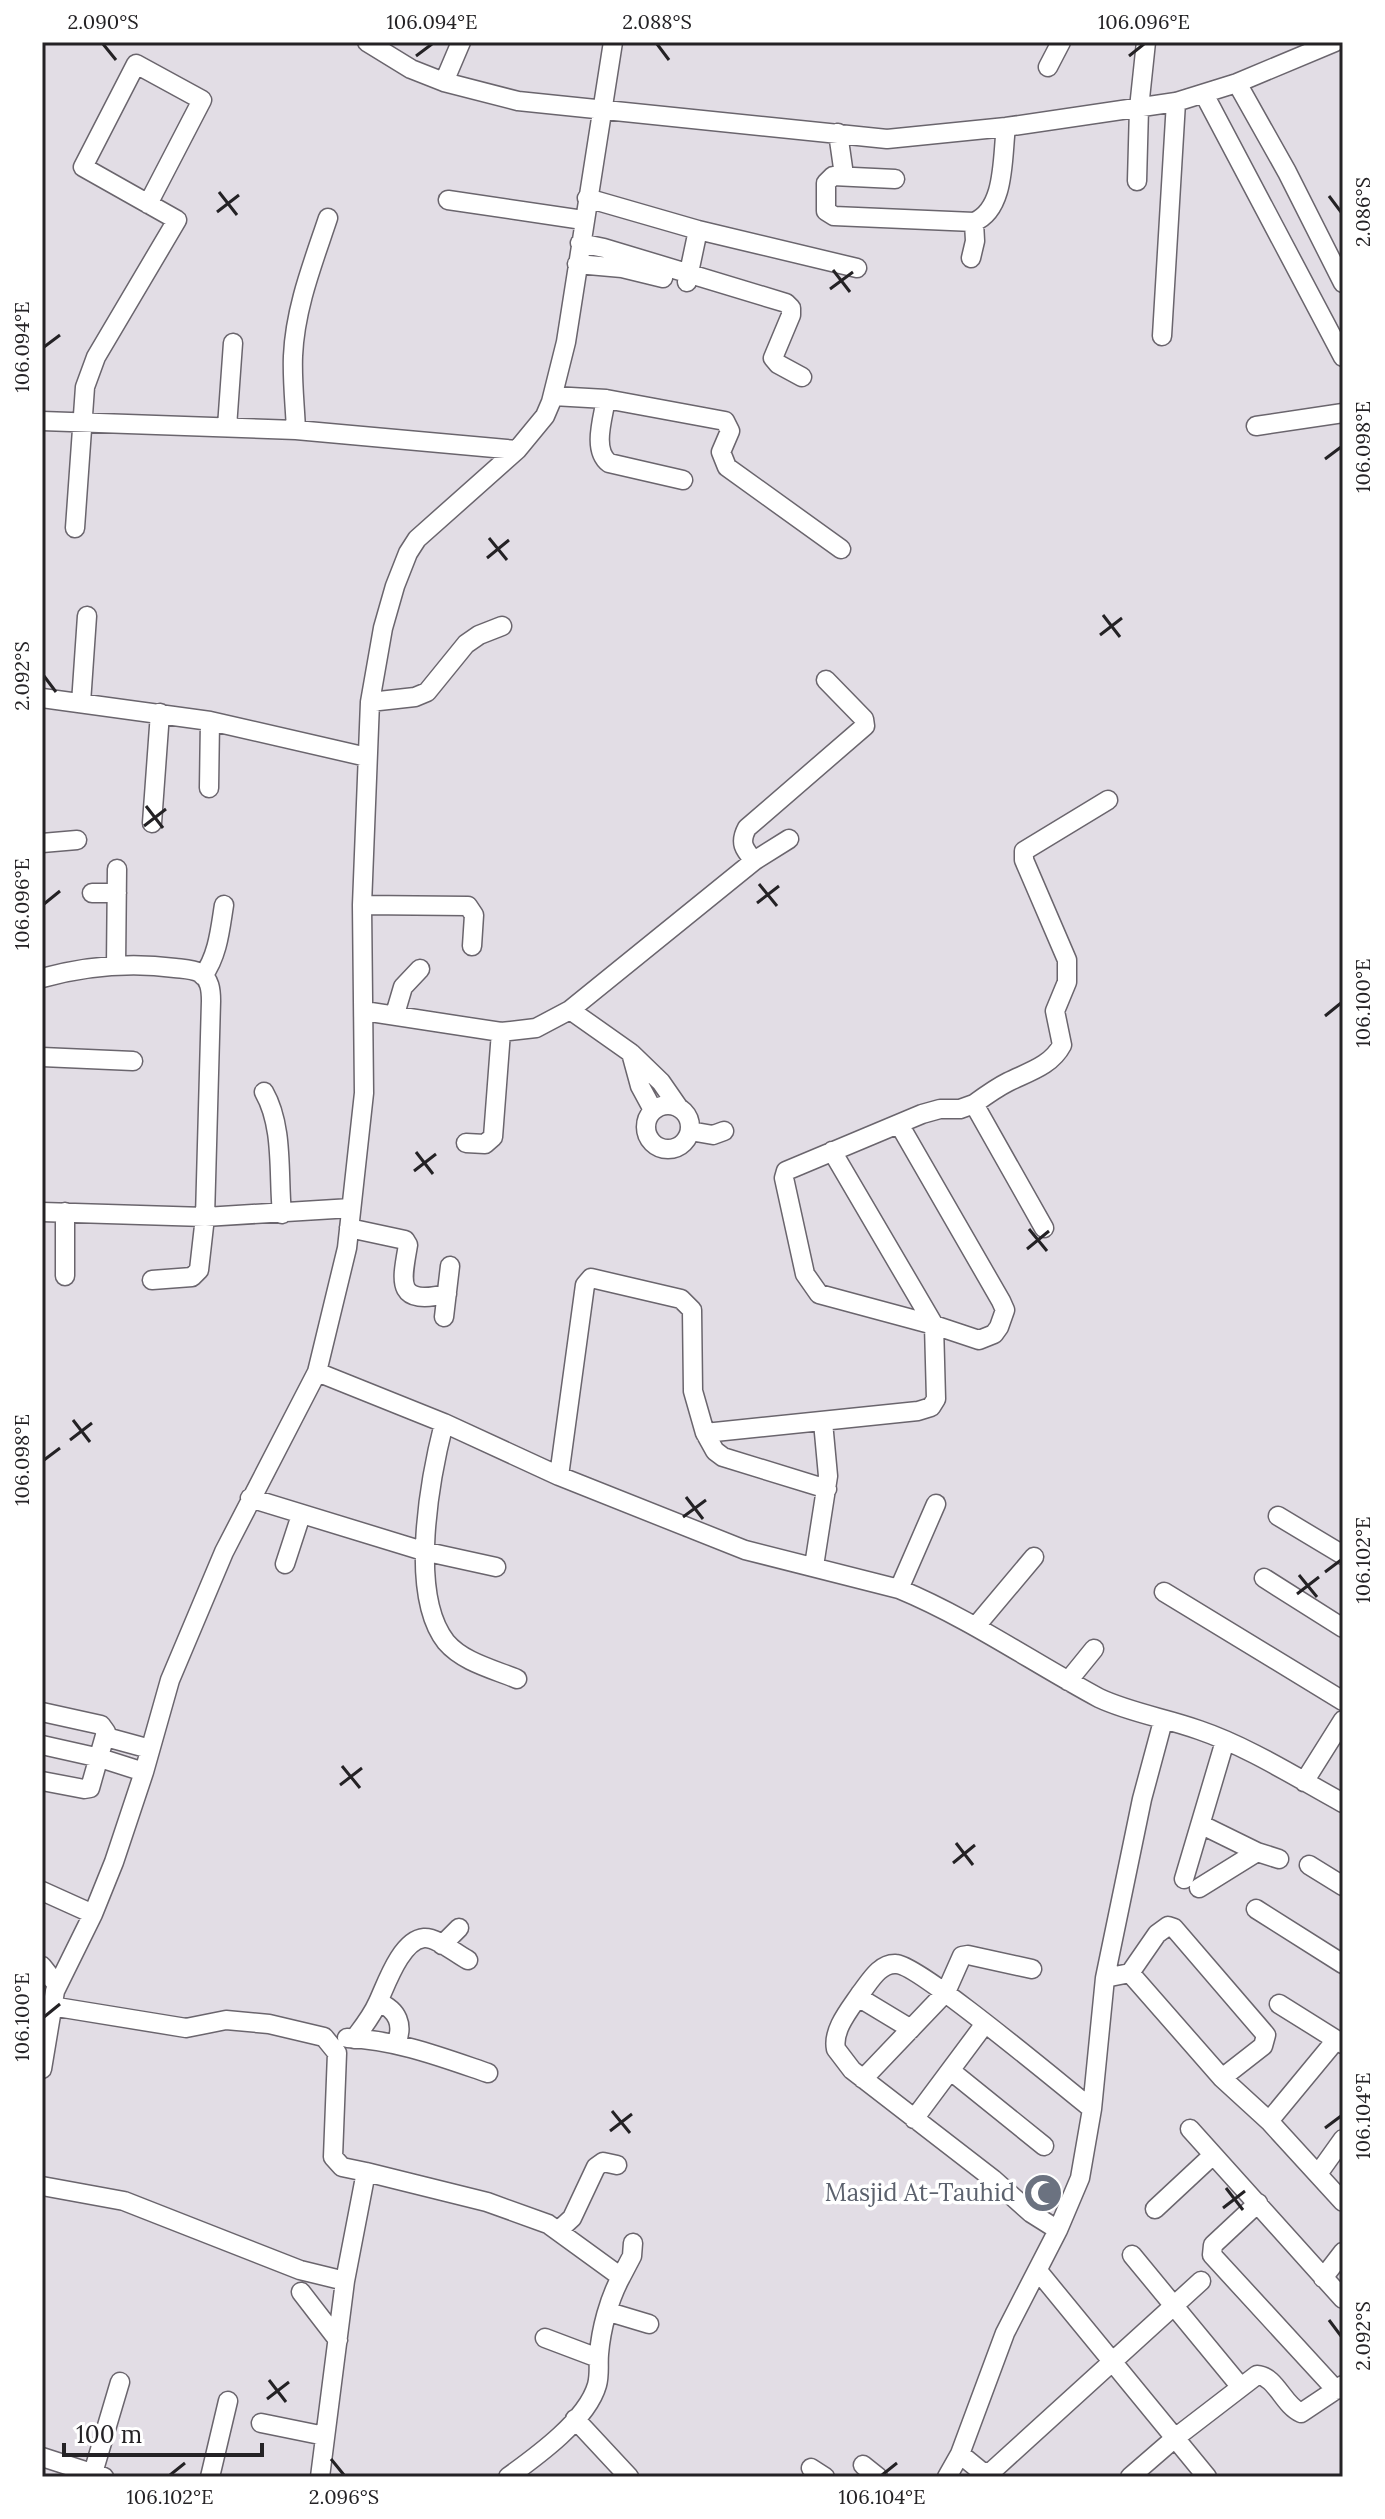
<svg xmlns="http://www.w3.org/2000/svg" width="1385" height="2519" font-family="Lora,serif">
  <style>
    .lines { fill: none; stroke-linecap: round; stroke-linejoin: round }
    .minor-casing { stroke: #6a656d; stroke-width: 21 }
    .minor { stroke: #fff; stroke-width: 18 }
    .ticks { fill: none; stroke: #242225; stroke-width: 3 }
    .labels { text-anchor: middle; stroke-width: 7; stroke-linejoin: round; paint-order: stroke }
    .worship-label { font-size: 24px; fill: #5b616d; stroke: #fff; text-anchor: end }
    .neatline { fill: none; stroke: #242225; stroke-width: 3 }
    .ticks-label { font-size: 20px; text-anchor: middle; fill: #242225 }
  </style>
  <rect width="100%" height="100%" fill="#e2dde5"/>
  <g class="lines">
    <defs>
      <path id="minor" d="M367,42l44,27 33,13 74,19 369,38 119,-12 170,-25 61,-19 98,-41
        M1048,67l13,-25
        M444,82l17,-40
        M1237,83l50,89 56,111
        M1204,94l139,263
        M838,133l6,42
        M895,179l-62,-3 -7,7v28l8,5 140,6c32,-13 28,-66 32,-95
        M1137,181l2,-73 7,-66
        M587,198l111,32 159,38
        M448,200l135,20
        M580,243l24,5 182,55 5,5v7l-18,43 5,6 24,13
        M971,258l4,-17 -1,-19
        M577,264l45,4 41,10
        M687,282l11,-52
        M1162,336l14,-234
        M553,396l53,3 119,22 5,10 -9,21 6,15 114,82
        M606,399c-3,19 -14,51 3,64l74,17
        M42,421l254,9 221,20
        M1256,426l87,-13
        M227,427l6,-84
        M296,430c-1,-24 -4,-50 -3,-74 2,-48 20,-93 35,-138
        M75,528l10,-141 11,-30 81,-137 -94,-53 53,-103 66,36 -54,104
        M42,698l168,23 157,36
        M370,702l45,-5 12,-5 39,-48 13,-9 23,-9
        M81,703l6,-87
        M209,788l1,-67
        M152,823l8,-110
        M42,843l35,-3
        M754,861c-10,-12 -15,-18 -7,-33l118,-102 -1,-7 -38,-39
        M92,893h25
        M362,905l106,1 6,9 -2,31
        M116,966l1,-97
        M203,976c15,-21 17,-46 21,-71
        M42,978c44,-12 88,-16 133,-10 8,1 18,1 25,5 10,6 11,17 11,28l-6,216 -6,53 -7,7 -40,3
        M570,1010l61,43 9,33 13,24
        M364,1011l137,21 35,-4 34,-18 184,-149 35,-22
        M395,1014l8,-27 17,-18
        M631,1053l30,29 18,26
        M42,1057l91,4
        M264,1092c20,35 14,83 18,122
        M974,1104c11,-8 22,-16 34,-22 20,-10 43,-16 54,-37l-7,-34 12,-29v-22l-43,-100v-9l84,-51
        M646 1127a22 22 0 1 1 44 0a22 22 0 1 1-44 0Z
        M899,1124l102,177 4,9 -6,17 -5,7 -15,6 -45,-15 -115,-31 -14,-20 -21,-96 2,-7 136,-57 18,-5h20l14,-5 70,124
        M690,1131l23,4 11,-4
        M466,1143l19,1 8,-7 8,-105
        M42,1212l163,5 146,-9
        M65,1212v64
        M349,1228l56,12 3,5c-7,39 -12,60 39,49
        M444,1317l6,-51
        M317,1372l127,51 115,53 186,74 154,39c70,29 133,73 200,109 32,15 67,20 100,32 50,17 98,48 144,73
        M444,1423c-14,55 -36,171 2,219 17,20 47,27 71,37
        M559,1476l26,-191 6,-7 90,21 11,11 1,81 12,42
        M827,1489l-104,-32 -8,-6 -10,-18 213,-22 13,-4 5,-8 -2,-74 -102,-174
        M250,1498l173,53 73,16
        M1278,1516l65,39
        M285,1564l16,-49
        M814,1566l14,-90 -5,-54
        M1264,1578l79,50
        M899,1589l37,-85
        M1164,1592l179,109
        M976,1626l58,-69
        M1068,1681l26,-32
        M42,1712l59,13 5,7 -16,56 -6,1 -42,-8
        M106,1737l44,12
        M42,1745l58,13 44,14
        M1304,1782l39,-62
        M1202,1825l55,27 22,7
        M1309,1865l34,21
        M1184,1879l41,-138
        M1199,1888l58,-36
        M42,1891l51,23
        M1256,1909l87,55
        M442,1945l17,-17
        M42,1966l15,19
        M1130,1973l27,-39 11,-8 6,2 92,107 -3,11 -41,32
        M1105,1978l25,-5 92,105 47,43 74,81
        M858,1997l53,32
        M378,2002c20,8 26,23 18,42
        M1279,2004l64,40
        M51,2006l135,22 40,-8 43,4 55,13 13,16 -4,104 9,10 24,5 -21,109 -25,196
        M347,2038c50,2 94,19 141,35
        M354,2039c9,-12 18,-23 24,-37 8,-17 23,-62 46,-64 13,-1 32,16 44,22
        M42,2069l13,-78 38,-77 21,-52 30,-90 26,-92 54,-128 93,-180 30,-124 17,-155 -2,-188 8,-203 13,-74 12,-42 13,-33 9,-14 100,-89 28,-34 6,-14 15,-60 47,-300
        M951,2071l93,75
        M863,2079l83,-87 16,-36 6,-1 64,14
        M914,2119l70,-94
        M1269,2121l67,-81
        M1190,2129l153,170
        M366,2172l121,30 61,22 73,53c-12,22 -20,52 -22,77 -1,10 1,20 -2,31 -10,35 -60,71 -89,92
        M1318,2174l25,-35
        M42,2186l82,15 176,69 45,11
        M1258,2203l-45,42 -1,10 124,135
        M1155,2209l58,-54
        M559,2230l13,-12 24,-51 7,-5 14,3
        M1058,2230l-27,-17 -38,-34 -141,-109 -16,-21c-4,-19 14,-40 24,-55 9,-11 19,-31 36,-30 22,0 168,123 196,145
        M1132,2255l108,131
        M1038,2271l169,206
        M621,2277l11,-21 1,-13
        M1323,2278l20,-26
        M301,2292l37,48
        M609,2312l40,12
        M545,2338l53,20
        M575,2419l54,58
        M261,2423l64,13
        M960,2454l22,18h9l210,-191
        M42,2457l62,20
        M863,2465l15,12
        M811,2468l14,9
        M93,2473l27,-91
        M210,2477l18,-76
        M947,2477l13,-23 45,-121 53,-103 22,-52 12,-69 13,-131 37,-179 21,-78
        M1130,2477l45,-39 82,-63c19,1 26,30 44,38l42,-28"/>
    </defs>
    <use href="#minor" class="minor-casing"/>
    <use href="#minor" class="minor"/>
  </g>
  <path class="ticks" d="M103,44l13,16M657,44l12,16M416,56l16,-12M1129,56l15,-12M219,192l18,23M1329,196l12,16M217,212l22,-17M833,270l17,22M830,289l23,-17M44,347l16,-12M1325,459l16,-12M489,538l18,22M487,558l22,-18M1103,615l17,22M1100,635l22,-17M44,676l12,16M146,806l17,22M144,826l22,-17M759,884l18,22M757,903l22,-17M44,904l16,-13M1325,1016l16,-13M416,1152l17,22M414,1171l22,-17M1029,1229l18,22M1027,1249l22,-18M73,1420l17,22M70,1440l22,-17M44,1460l16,-12M686,1497l17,22M683,1517l23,-17M1325,1572l16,-12M1299,1575l18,22M1297,1594l22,-17M342,1766l18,22M340,1785l22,-17M956,1843l17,22M953,1863l22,-18M44,2017l16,-13M612,2111l18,22M1325,2128l16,-12M610,2131l22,-17M1226,2188l17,22M1223,2208l22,-17M1329,2320l12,16M269,2380l17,22M267,2399l22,-17M331,2459l13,16M170,2475l15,-12M882,2475l15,-12"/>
  <defs>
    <symbol id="mosque-disc" viewBox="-11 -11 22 22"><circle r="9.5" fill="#6b7280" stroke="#fff"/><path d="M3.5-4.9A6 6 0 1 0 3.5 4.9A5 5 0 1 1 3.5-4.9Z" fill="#fff"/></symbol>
  </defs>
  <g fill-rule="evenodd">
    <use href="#mosque-disc" x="1021" y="2171" width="44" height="44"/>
  </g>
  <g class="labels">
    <g class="worship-label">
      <text x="1015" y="2201">Masjid At-Tauhid</text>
    </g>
  </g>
  <rect width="1385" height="2519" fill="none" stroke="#ffffff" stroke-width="88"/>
  <path d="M64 2443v12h198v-12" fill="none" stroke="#242225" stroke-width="4"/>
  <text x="76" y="2443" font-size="24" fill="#242225" stroke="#ffffff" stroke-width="6" paint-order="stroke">100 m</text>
  <rect x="44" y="44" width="1297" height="2431" class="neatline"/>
  <g class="ticks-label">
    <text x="103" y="29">2.090°S</text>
    <text x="432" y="29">106.094°E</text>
    <text x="657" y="29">2.088°S</text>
    <text x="1144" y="29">106.096°E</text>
    <text transform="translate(1363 212) rotate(-90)" y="7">2.086°S</text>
    <text transform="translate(22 347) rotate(-90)" y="7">106.094°E</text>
    <text transform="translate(1363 447) rotate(-90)" y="7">106.098°E</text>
    <text transform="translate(22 676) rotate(-90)" y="7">2.092°S</text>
    <text transform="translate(22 904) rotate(-90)" y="7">106.096°E</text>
    <text transform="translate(1363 1003) rotate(-90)" y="7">106.100°E</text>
    <text transform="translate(22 1460) rotate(-90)" y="7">106.098°E</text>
    <text transform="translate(1363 1560) rotate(-90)" y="7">106.102°E</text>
    <text transform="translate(22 2017) rotate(-90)" y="7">106.100°E</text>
    <text transform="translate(1363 2116) rotate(-90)" y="7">106.104°E</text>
    <text transform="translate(1363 2336) rotate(-90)" y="7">2.092°S</text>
    <text x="170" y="2504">106.102°E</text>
    <text x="344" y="2504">2.096°S</text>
    <text x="882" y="2504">106.104°E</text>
  </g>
</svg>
